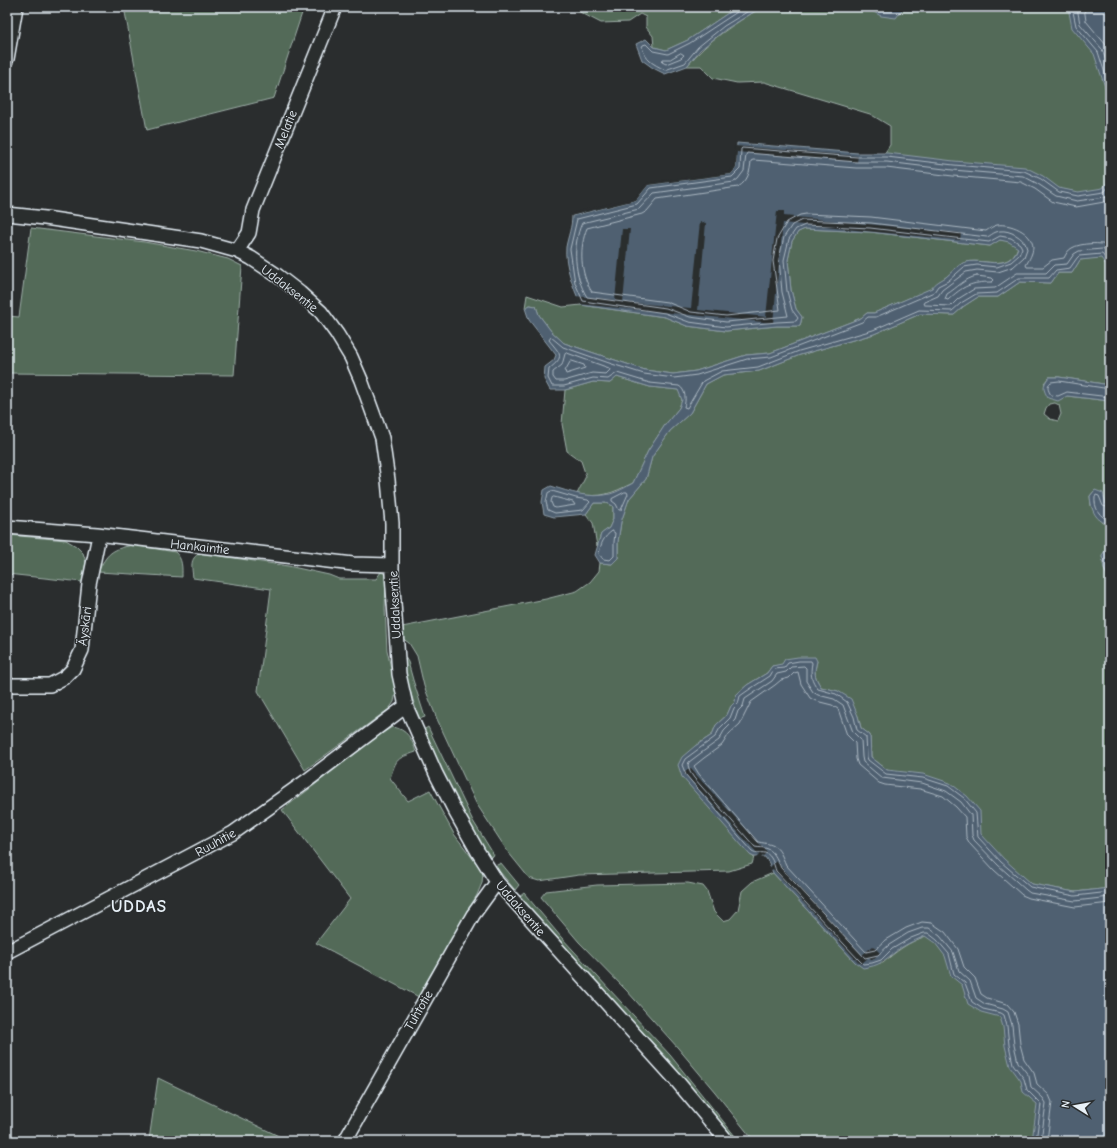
<svg xmlns="http://www.w3.org/2000/svg" width="1117" height="1148" font-family="'Comic Neue',sans-serif">
  <style>
    .green { fill: #536b58; stroke: #9eaea8; fill-rule: evenodd }
    .water { fill: #4f6171; stroke: #8c9ba7 }
    .pier { fill: #2a2d2e }
    .lines { fill: none; stroke-linecap: round; stroke-linejoin: round }
    .shore { stroke: #abb7c2; stroke-width: 1 }
    .minor-casing { stroke: #e8f1f8; stroke-width: 16 }
    .minor { stroke: #2a2d2e; stroke-width: 13 }
    .labels { text-anchor: middle; stroke-width: 3; stroke-linejoin: round; paint-order: stroke }
    .street-label { font-size: 13px; fill: #e8f1f8; stroke: #2a2d2e }
    .district-label { font-size: 17px; font-weight: bold; letter-spacing: 1px; fill: #e8f1f8; stroke: #2a2d2e }
  </style>
  <rect width="100%" height="100%" fill="#2a2d2e"/>
  <filter id="ink" filterUnits="userSpaceOnUse"><feTurbulence type="fractalNoise" baseFrequency=".025" numOctaves="2"/><feDisplacementMap in="SourceGraphic" scale="8" xChannelSelector="R" yChannelSelector="G"/><feConvolveMatrix kernelMatrix="1 2 1 2 8 2 1 2 1" color-interpolation-filters="sRGB"/></filter>
  <g filter="url(#ink)">
    <path class="green" d="M124,7h180l-30,91 -127,32z
      M570,7h167l-49,33 -22,10 -12,-3 -1,-11 -7,-9v-10l-6,-3 -12,8 -27,1z
      M762,7h325l23,38v153l-228,-41 8,-12v-19l-20,-12 -106,-32 -27,1 -24,-5 -12,-12h-14c22,-27 46,-41 75,-59z
      M31,228l113,14 52,9 32,8 14,7 -8,109 -227,-2v-57l12,1z
      M805,229l65,3 120,14 9,-6 10,1 9,6c-10,27 -36,9 -55,16 -6,3 -12,10 -17,14 -5,4 -10,5 -13,11l-59,25h-7l-6,5 -91,35 -24,2 -50,16 -23,3 -28,-4 -81,-27 -13,-12 -12,-16 -3,-9 -6,-1 -5,3 2,-13 36,12 18,-2 84,12 22,9 39,5 51,-5h23l2,-9 -6,-8 -5,-19 -3,-30 4,-19 6,-9z
      M1110,256v129l-51,-8h-10l-5,6 23,13 43,5v104l-4,-1 -11,-14 -5,6 1,10 11,17 8,1v20l-8,12 2,13 6,12v307l-35,4 -43,-8 -161,-127 -1,-22 -9,-7 -3,-12 -20,-25 -17,-4c-7,-11 -7,-14 -4,-26l-45,5 -5,7 -20,12 -11,10 -1,7 -4,4 -4,9 -11,10 -4,10 -17,11 55,109 4,2 -2,7 -23,7 -150,4 -40,6 -10,-3 -21,-26 -32,-49 -39,-84 -13,-33 -7,-30 -8,-13 -7,-5v-11l144,-28 31,-8 13,-9 9,-11 1,-8 12,1 6,-6v-16l3,-20 8,-23 17,-20 6,-22 18,-26 20,-18 16,-29 17,-9 36,-4 41,-16 74,-21 46,-20 34,1 10,-9 14,-9h20l22,-15 31,1 7,-10h14l8,-13zM1055,403l4,2 2,9 -3,7 -8,-2 -6,-5 2,-6 3,-4z
      M617,377l33,10 29,3 3,10 -3,8 -14,17 -17,26 -15,32c-23,11 -31,15 -56,11l9,-18 -5,-15 -14,-10 -5,-27 3,-34 28,-8 17,1z
      M594,503h13l6,3v13l-4,9 -8,6 -4,12 -4,-23 -7,-9z
      M7,535l59,5 10,6 7,7 3,9 -4,20 -75,-8z
      M133,545l42,7c8,7 7,16 7,25l-84,-5c9,-19 14,-23 35,-27z
      M200,553l88,13 41,9 10,4h37l5,-7 4,2 1,5 -1,29 2,42 9,41 -2,11 -5,7 -84,61 -47,-79 13,-102 -78,-11c-1,-11 -4,-19 7,-25z
      M403,654l5,8 5,18 12,37 -6,2 -12,-38z
      M392,727c15,2 20,12 24,25 -20,7 -19,6 -26,26l18,23 22,-11 24,44 29,38 -1,11 -5,12 -52,89 -6,13 -103,-54 34,-44 -68,-89 96,-74z
      M428,727l45,94 21,34 -5,3 -20,-34 -47,-93z
      M501,863l18,22 -4,5 -20,-24z
      M773,873l82,89 28,1c13,-12 26,-21 43,-27l184,82v123h-356l-39,-49 -37,-44 -51,-57 -48,-49 -38,-45 5,-6 51,-6 91,-2 15,3 4,5 7,21 9,9 7,-2 8,-9 4,-19 10,-9z
      M524,893l37,44 109,118 69,86h-6l-65,-82 -110,-117 -39,-45z
      M158,1078l131,63h-142l2,-1z"/>
    <path class="water" d="M737,7h25l-36,22 -26,21 -13,16 -22,8 -12,-6 -11,-8 -6,-16 10,-5 8,8 12,3 22,-10z
      M865,7h39l-8,11 -15,-2z
      M1068,7h42v95l-16,-48 -22,-26z
      M737,143l121,10h29l67,8 71,6 18,9 16,12 19,4 25,-4 7,-11v93l-9,-12 -21,2 -8,13h-14l-7,10 -31,-1 -22,15h-20l-14,9 -10,9 -34,-1 -46,20 -74,21 -41,16 -36,4 -17,9 -16,29 -20,18 -18,26 -6,22 -17,20 -8,23 -3,20v16l-6,6 -12,-1 -5,-8 6,-21 8,-6 4,-9v-13l-6,-3h-13l-8,11 -32,3 -10,-3 -2,-12 2,-12 7,-4c19,6 39,13 59,8 8,-2 16,-7 23,-11l15,-32 17,-26 14,-17 3,-8 -4,-10 -28,-3 -33,-10 -7,6 -17,-1 -28,8h-15l-6,-11 1,-12 9,-7 2,-5 -27,-35 -4,-12 5,-3 6,1 3,9 12,16 13,12 81,27 28,4 23,-3 50,-16 24,-2 91,-35 6,-5h7l58,-25c4,-6 8,-7 14,-11 5,-4 11,-11 17,-14 18,-7 45,11 55,-15l-9,-6 -9,-2 -10,6 -120,-14 -65,-3 -7,3 -6,9 -4,19 3,30 5,19 6,8 -2,9h-23l-51,5 -39,-5 -22,-9 -84,-12c-7,-15 -17,-41 -15,-58 2,-11 6,-20 6,-31l64,-16 12,-15 83,-11 5,-6z
      M1049,377h10l51,8v16l-43,-5 -9,5 -10,-3c-5,-9 -6,-12 1,-21z
      M1095,490l8,3 3,11 4,1v19c-15,-2 -19,-15 -20,-28z
      M1110,544v37l-6,-12 -2,-14z
      M798,657h17l2,4c-3,12 -3,15 4,26l17,4 13,8 7,17 3,12 9,7 1,22 16,13 36,4 27,9 17,13 13,15 1,23 23,25 28,25 43,8 35,-4v253h-78l5,-37 -14,-12 -2,-11 -11,-15 -5,-20 -2,-19 -3,-10 -19,-5 -13,-8 -6,-19 -11,-9 -6,-20 -10,-13 -10,-7c-11,5 -22,9 -31,17 -14,10 -13,12 -31,15l-8,-6 -82,-89 -4,-10 -4,-6h-11l-4,-2 -68,-78 -4,-12 4,-8 13,-11 17,-11 4,-10 11,-10 4,-9 4,-4 1,-7 11,-10 20,-12 5,-7 10,-2 3,-5z"/>
    <path class="pier" d="M735,146l123,10 -1,6 -120,-10 -1,16 -5,6 -83,11 -12,15 -66,16 1,-2 64,-16 13,-15 82,-11 4,-5z
      M777,211h7v5l177,17 -1,7 -177,-17 -10,100 -195,-19 -3,-8 40,4 7,-71h8l-7,73 68,6 9,-86 6,1 -8,87 68,7z
      M690,768l77,84 -7,7h-5l4,-4 -75,-82z
      M776,861l86,94 11,-9 7,7 -8,7 -3,-3 -8,7 -3,-2 -85,-93 -3,2 -1,-3z"/>
    <g class="lines">
      <path class="shore" d="M739,7l-2,5 -47,31 -22,11 -15,-3 -7,-7 -3,1 -1,2c4,14 10,16 23,23l20,-7 13,-16 26,-21 31,-19
        M1072,7l4,19 22,26 12,37
        M1077,7l3,17 22,25 8,24
        M1084,7l2,14 20,24 4,9
        M681,53l3,2 -3,3 -15,6 -4,-2 1,-3h7z
        M1110,185l-6,7 -26,4 -19,-4 -18,-13 -17,-8 -70,-6 -67,-8h-30l-115,-9 -1,1 -1,20 -8,8 -81,11 -14,16 -60,15 -7,30 5,34 8,18 82,12 24,9 37,5 51,-5 19,-1 2,-3 -6,-8 -5,-19 -3,-31 5,-21 7,-10 9,-4 65,3 119,14 11,-6 11,2 9,6 2,4 -3,7 -8,7 -14,5 -20,-2 -13,2 -16,14 -10,5 -4,6 -58,25h-8l-6,5 -91,35 -24,2 -50,16 -23,3 -30,-4 -32,-10 -49,-17 -12,-10 -2,3c12,15 16,16 0,29l-1,9 4,8h12l29,-8 15,1 9,-6 33,10 29,3c7,4 7,14 5,21l3,1 16,-27 19,-10 36,-4 41,-16 74,-21 46,-20 33,1 9,-8 15,-9 21,-1 22,-15h30l7,-8 14,-2 7,-10 2,-2 23,-2 8,10
        M1110,194l-5,3 -28,4 -21,-5 -18,-12 -15,-8 -70,-6 -66,-8h-30l-110,-9 -1,2 -2,16 -6,8 -4,3 -80,11 -15,16 -57,14c-10,22 -8,53 5,74l79,11 24,9 36,5 62,-6 -6,-24 -3,-33 5,-22 8,-12 10,-5 69,3 116,14c3,-1 6,-4 9,-5 10,-4 23,3 29,11l2,6 -3,8 -11,10 -15,5 -21,-2 -11,2 -24,18 -4,6 -14,6 -1,2 2,1 26,1 7,-7 16,-10 21,-1 22,-15h29l8,-8 13,-1 7,-10 5,-3 23,-2 4,2 4,5
        M1110,201l-34,6 -23,-5 -18,-13 -14,-7 -68,-6 -67,-8h-30l-103,-8 -2,1c-1,11 -3,20 -13,26l-81,12 -10,12 -5,3 -55,14c-8,19 -7,46 5,64l75,10 24,10 35,4 54,-6 -7,-49 4,-22 10,-17 13,-7 6,-1 65,3 115,14c3,-2 7,-5 11,-6 13,-2 35,7 36,22 0,6 -4,13 -7,18l1,2h16l9,-7 12,-2c2,-4 4,-8 8,-10 8,-5 30,-6 38,-2
        M977,276l15,2 2,2 -2,2c-21,0 -29,4 -44,18l-3,-1 2,-5c10,-6 18,-16 30,-18z
        M567,353l42,15 1,2 -4,4 -14,-1 -28,8h-8l-3,-4v-5l9,-7 3,-11z
        M572,361l12,4 1,3 -19,6 -1,-3 5,-9z
        M1110,389l-51,-8 -8,1c-5,4 -3,8 0,13l7,1 9,-4 43,5
        M552,491l24,7 12,2 2,2 -7,8 -28,3 -7,-3 -2,-8 2,-9z
        M625,492h2l1,2 -7,16h-2l-3,-6 -4,-3v-2z
        M554,497l19,5 2,3 -19,3 -3,-1 -2,-5 1,-4z
        M1110,508l-7,-2 -4,-10 -3,-1 -1,2c-1,10 4,21 15,23
        M612,531l3,2 -1,9v14l-4,4 -7,-1 -4,-5c2,-11 4,-16 13,-23z
        M1036,1141l5,-37 -14,-14 -3,-11 -11,-15 -4,-19 -2,-19 -3,-11 -3,-2 -18,-4 -11,-7 -7,-19 -11,-9 -5,-20 -12,-14 -9,-7h-4l-13,5 -19,11 -11,11 -9,3 -9,1 -5,-5 -82,-88c-2,-6 -4,-16 -11,-18 -4,-1 -8,1 -13,-2l-61,-70 -5,-6 -4,-10 3,-6 30,-22 5,-9 10,-10 4,-10 4,-4 2,-8 10,-7 20,-13 4,-7 10,-1 4,-5 11,-2h12l1,2c-2,11 -1,17 6,26l18,5 11,8 7,15 3,13 9,7 1,20 1,3 18,14 37,4 25,8 16,12 12,15 2,24 23,25 29,25 45,9 35,-4
        M1041,1141l5,-38 -3,-5 -12,-11 -2,-11 -11,-14 -4,-17 -2,-20 -4,-13 -5,-3 -18,-5 -9,-6 -6,-17 -11,-10 -6,-19 -13,-16 -11,-8h-7l-14,5 -19,12 -11,10 -13,3 -84,-90c-3,-6 -6,-16 -13,-19 -4,-2 -9,-1 -13,-2l-61,-69 -4,-6 -2,-7 1,-3 12,-9 18,-13 5,-9 11,-11 3,-9 5,-5 2,-7 27,-18 5,-7 9,-2 5,-5 13,-1 2,2v13l7,11 5,3 16,4 9,6 10,27 8,8 1,17 1,5 19,16 40,5 24,8 15,11 10,13 1,20 2,5 24,25 28,25 4,3 45,8 35,-4
        M1047,1141l5,-39 -3,-7 -12,-11 -3,-11 -10,-14 -4,-15 -2,-20 -4,-12 -7,-8 -20,-6 -6,-4 -6,-16 -11,-11 -6,-18 -13,-17 -13,-9 -10,-1 -16,6 -20,12 -11,10 -9,2 -80,-87c-8,-19 -9,-20 -28,-23l-59,-68 -5,-8 10,-8 18,-13 7,-11 11,-10 11,-22 24,-17 6,-5 8,-2 5,-5 4,-1 3,12 9,14 6,3 16,4 6,4 9,26 8,8 1,16 2,6 21,18 6,2 35,4 23,7 13,11 9,10 1,20 4,7 24,26 28,25 7,3 46,9 35,-4"/>
      <defs>
        <path id="minor" d="M7,59l9,-52
          M7,214l38,4 156,23 36,10 14,7 27,18 22,17 21,19 16,22 14,23 10,23 21,58 6,42 4,43v51l7,100 7,32 30,68 20,39 22,39 19,30 179,198 51,61
          M237,251l12,-18 4,-23 82,-203
          M7,527l90,7 256,30 39,1
          M7,685h43l15,-8 8,-8 9,-19 7,-66 10,-49
          M7,952l226,-119 76,-54 97,-73
          M345,1141l128,-226 24,-33"/>
      </defs>
      <use href="#minor" class="minor-casing"/>
      <use href="#minor" class="minor"/>
    </g>
  </g>
  <g class="labels">
    <g class="street-label">
      <text transform="translate(285 129) rotate(-68)" y="5">Melatie</text>
      <text transform="translate(290 288) rotate(38)" y="5">Uddaksentie</text>
      <text transform="translate(200 546) rotate(6)" y="5">Hankaintie</text>
      <text transform="translate(394 605) rotate(-93)" y="5">Uddaksentie</text>
      <text transform="translate(84 626) rotate(-83)" y="5">Äyskäri</text>
      <text transform="translate(215 842) rotate(-29)" y="5">Ruuhitie</text>
      <text transform="translate(521 908) rotate(49)" y="5">Uddaksentie</text>
      <text transform="translate(418 1010) rotate(-60)" y="5">Tuhtotie</text>
    </g>
    <g class="district-label">
      <text x="139" y="912">UDDAS</text>
    </g>
  </g>
  <rect width="1117" height="1148" fill="none" stroke="#2a2d2e" stroke-width="24"/>
  <rect x="12" y="12" width="1093" height="1124" fill="none" stroke="#e8f1f8" stroke-width="1.5" filter="url(#ink)"/>
  <g transform="translate(1075 1106) rotate(281)" stroke="#2a2d2e" stroke-width="3" paint-order="stroke">
  <path d="M0-3L7 15L0 10L-7 15Z" fill="#e8f1f8"/>
  <text y="-6" font-size="11" font-weight="bold" text-anchor="middle" fill="#e8f1f8">N</text>
  </g>
</svg>
